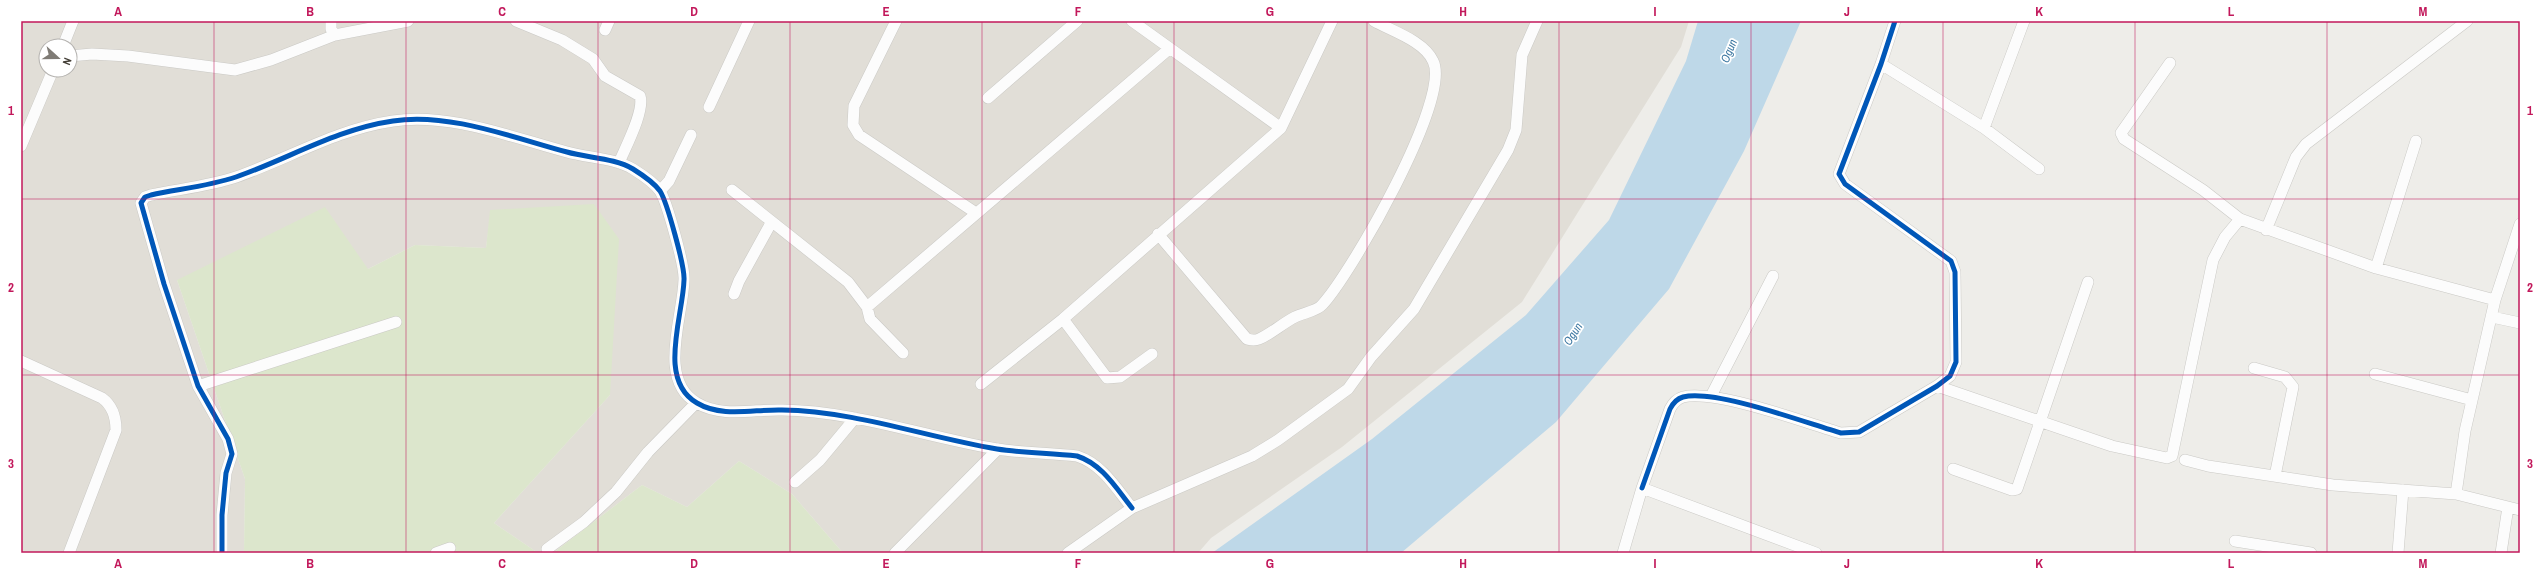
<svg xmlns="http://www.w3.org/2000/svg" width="2541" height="574" font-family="'Archivo Narrow',sans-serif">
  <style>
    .residential { fill: #e1ded7; fill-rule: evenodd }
    .green { fill: #dce6cc }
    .water { fill: #bed8e8 }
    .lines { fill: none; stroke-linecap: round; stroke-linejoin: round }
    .minor-casing { stroke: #cac9c5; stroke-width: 12 }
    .minor { stroke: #fcfcfc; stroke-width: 11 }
    .cycleway-casing { stroke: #fff; stroke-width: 8 }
    .cycleway { stroke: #0057b8; stroke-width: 5 }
    .grid { fill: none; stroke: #c2185b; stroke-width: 1; stroke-opacity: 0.55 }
    .labels { text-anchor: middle; stroke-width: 3.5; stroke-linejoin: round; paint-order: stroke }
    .water-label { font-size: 12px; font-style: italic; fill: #3d78a2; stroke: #fff }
    .neatline { fill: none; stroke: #c2185b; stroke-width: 1.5 }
    .grid-label { font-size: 13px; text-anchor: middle; font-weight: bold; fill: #c2185b }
  </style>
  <rect width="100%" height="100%" fill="#eeede9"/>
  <path class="residential" d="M21,21h1668l-8,26 -159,255 -180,145 -131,91 -13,15h-355l-51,-59 -53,-33 -52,46 -45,-22 -89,68h-15l-44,-30 116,-128 -116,-184 -3,-1 -5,38 -71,-3 -47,24 -191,11 68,199 -1,74h-223zM46,46h24v24h-24z"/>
  <path class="green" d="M594,204l25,35 -9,156 -116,128 44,30h-294l1,-74 -68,-199 148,-73 43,62 47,-24 71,3 4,-38z
    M739,461l53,33 51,59h-290l89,-68 45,22z"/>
  <path class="water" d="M1698,21h103l-57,130 -75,138 -113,133 -155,131h-189l160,-114 154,-124 83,-95 77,-159z"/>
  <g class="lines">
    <defs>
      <path id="minor" d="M331,21v8l4,6
        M516,21l46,19 31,19 12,17 35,20c5,15 -15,52 -21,67
        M896,21l-42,85 -1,19 6,10 117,78
        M1132,21l149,107
        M605,30l4,-9
        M63,46l10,-25
        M70,56l22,-2 36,2 107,14 36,-10 64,-25 73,-14
        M2170,63l-49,70 3,6 79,51 37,29 136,49 119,32
        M1881,64l103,64 55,41
        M988,98l89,-77
        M709,107l40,-86
        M1984,128l40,-107
        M21,146l32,-76
        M732,190l116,92 19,25 3,12 33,34
        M660,191l9,-10 22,-46
        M2266,230l30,-73 10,-13 161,-123
        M1158,234l89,105c4,1 7,2 12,0 12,-5 24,-16 36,-22 8,-4 22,-6 27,-12 29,-31 130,-207 111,-244 -9,-20 -41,-30 -59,-40
        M2376,268l40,-127
        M734,294l5,-13 32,-58
        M867,307l302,-258
        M2492,317l28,6
        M1063,319l44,59 13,-1 32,-23
        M21,361l81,37c11,8 14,19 14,32l-47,123
        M2254,368l31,9 8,10 -18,89
        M2375,374l97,26
        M981,384l82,-65 218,-191 51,-107
        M198,386l198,-64
        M1937,386l175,60 55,12 5,-2 41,-196 12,-23 15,-18
        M1711,396l62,-120
        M2185,460l23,6 125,19 123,9 64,16
        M1953,469l59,21 5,-1 71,-207
        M795,482l25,-22 35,-42
        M1642,488l28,-79c3,-6 6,-10 13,-12 33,-8 123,26 158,36l18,-1 78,-46 13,-10 6,-14 -1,-90 -4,-11 -106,-77 -6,-10 42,-110 14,-43
        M2456,494l9,-63 30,-131 25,-76
        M2235,541l76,12
        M547,549l37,-27 32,-30 32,-40 48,-49
        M222,553v-38l4,-42 6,-19 -4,-15 -30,-53 -34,-102 -23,-81 4,-6 6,-2c28,-6 58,-9 85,-18 52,-18 101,-48 157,-56 55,-9 121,17 174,31 21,6 48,6 66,17 8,5 22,15 27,22 7,11 25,76 24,89 -1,37 -27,100 13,123 25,15 57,6 85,7 73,1 143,27 215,39 26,4 53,4 80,7 25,8 39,32 55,52
        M436,553l14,-5
        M895,553l103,-104
        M1068,553l64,-45 120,-52 26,-16 70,-51 23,-32 43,-48 94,-159 8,-20 6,-75 15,-34
        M1623,553l19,-65 174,65
        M2398,553l5,-63
        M2501,553l7,-46"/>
    </defs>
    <use href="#minor" class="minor-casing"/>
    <use href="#minor" class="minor"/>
    <defs>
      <path id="cycleway" d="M1642,488l28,-79c3,-6 6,-10 13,-12 33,-8 123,26 158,36l18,-1 78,-46 13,-10 6,-14 -1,-90 -4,-11 -106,-77 -6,-10 42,-110 14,-43
        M222,553v-38l4,-42 6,-19 -4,-15 -30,-53 -34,-102 -23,-81 4,-6 6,-2c28,-6 58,-9 85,-18 52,-18 101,-48 157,-56 55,-9 121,17 174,31 21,6 48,6 66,17 8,5 22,15 27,22 7,11 25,76 24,89 -1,37 -27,100 13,123 25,15 57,6 85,7 73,1 143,27 215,39 26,4 53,4 80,7 25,8 39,32 55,52"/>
    </defs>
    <use href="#cycleway" class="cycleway-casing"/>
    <use href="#cycleway" class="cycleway"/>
  </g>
  <path class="grid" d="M214,21v532M406,21v532M598,21v532M790,21v532M982,21v532M1174,21v532M1367,21v532M1559,21v532M1751,21v532M1943,21v532M2135,21v532M2327,21v532M21,199h2499M21,375h2499"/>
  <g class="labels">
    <g class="water-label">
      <text transform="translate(1729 51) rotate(-67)" y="4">Ogun</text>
      <text transform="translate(1573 334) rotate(-57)" y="4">Ogun</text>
    </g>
  </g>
  <rect width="2541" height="574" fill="none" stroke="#ffffff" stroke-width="44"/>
  <g transform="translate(58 58) rotate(111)"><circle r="19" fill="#ffffff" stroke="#b4b2af"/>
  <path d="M0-3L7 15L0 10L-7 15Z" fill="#7f7b75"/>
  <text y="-6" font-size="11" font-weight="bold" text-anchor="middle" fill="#433e36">N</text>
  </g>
  <rect x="22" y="22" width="2497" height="530" class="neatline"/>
  <g class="grid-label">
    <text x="118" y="16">A</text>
    <text x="310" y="16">B</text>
    <text x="502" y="16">C</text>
    <text x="694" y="16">D</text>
    <text x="886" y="16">E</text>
    <text x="1078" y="16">F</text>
    <text x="1270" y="16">G</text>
    <text x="1463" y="16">H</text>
    <text x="1655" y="16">I</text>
    <text x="1847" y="16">J</text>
    <text x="2039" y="16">K</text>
    <text x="2231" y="16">L</text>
    <text x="2423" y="16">M</text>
    <text x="11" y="115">1</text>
    <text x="2530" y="115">1</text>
    <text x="11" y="292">2</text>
    <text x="2530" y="292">2</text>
    <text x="11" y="468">3</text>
    <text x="2530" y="468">3</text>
    <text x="118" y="568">A</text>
    <text x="310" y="568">B</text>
    <text x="502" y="568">C</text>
    <text x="694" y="568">D</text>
    <text x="886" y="568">E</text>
    <text x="1078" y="568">F</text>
    <text x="1270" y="568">G</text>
    <text x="1463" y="568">H</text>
    <text x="1655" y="568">I</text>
    <text x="1847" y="568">J</text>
    <text x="2039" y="568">K</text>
    <text x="2231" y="568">L</text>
    <text x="2423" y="568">M</text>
  </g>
</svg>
